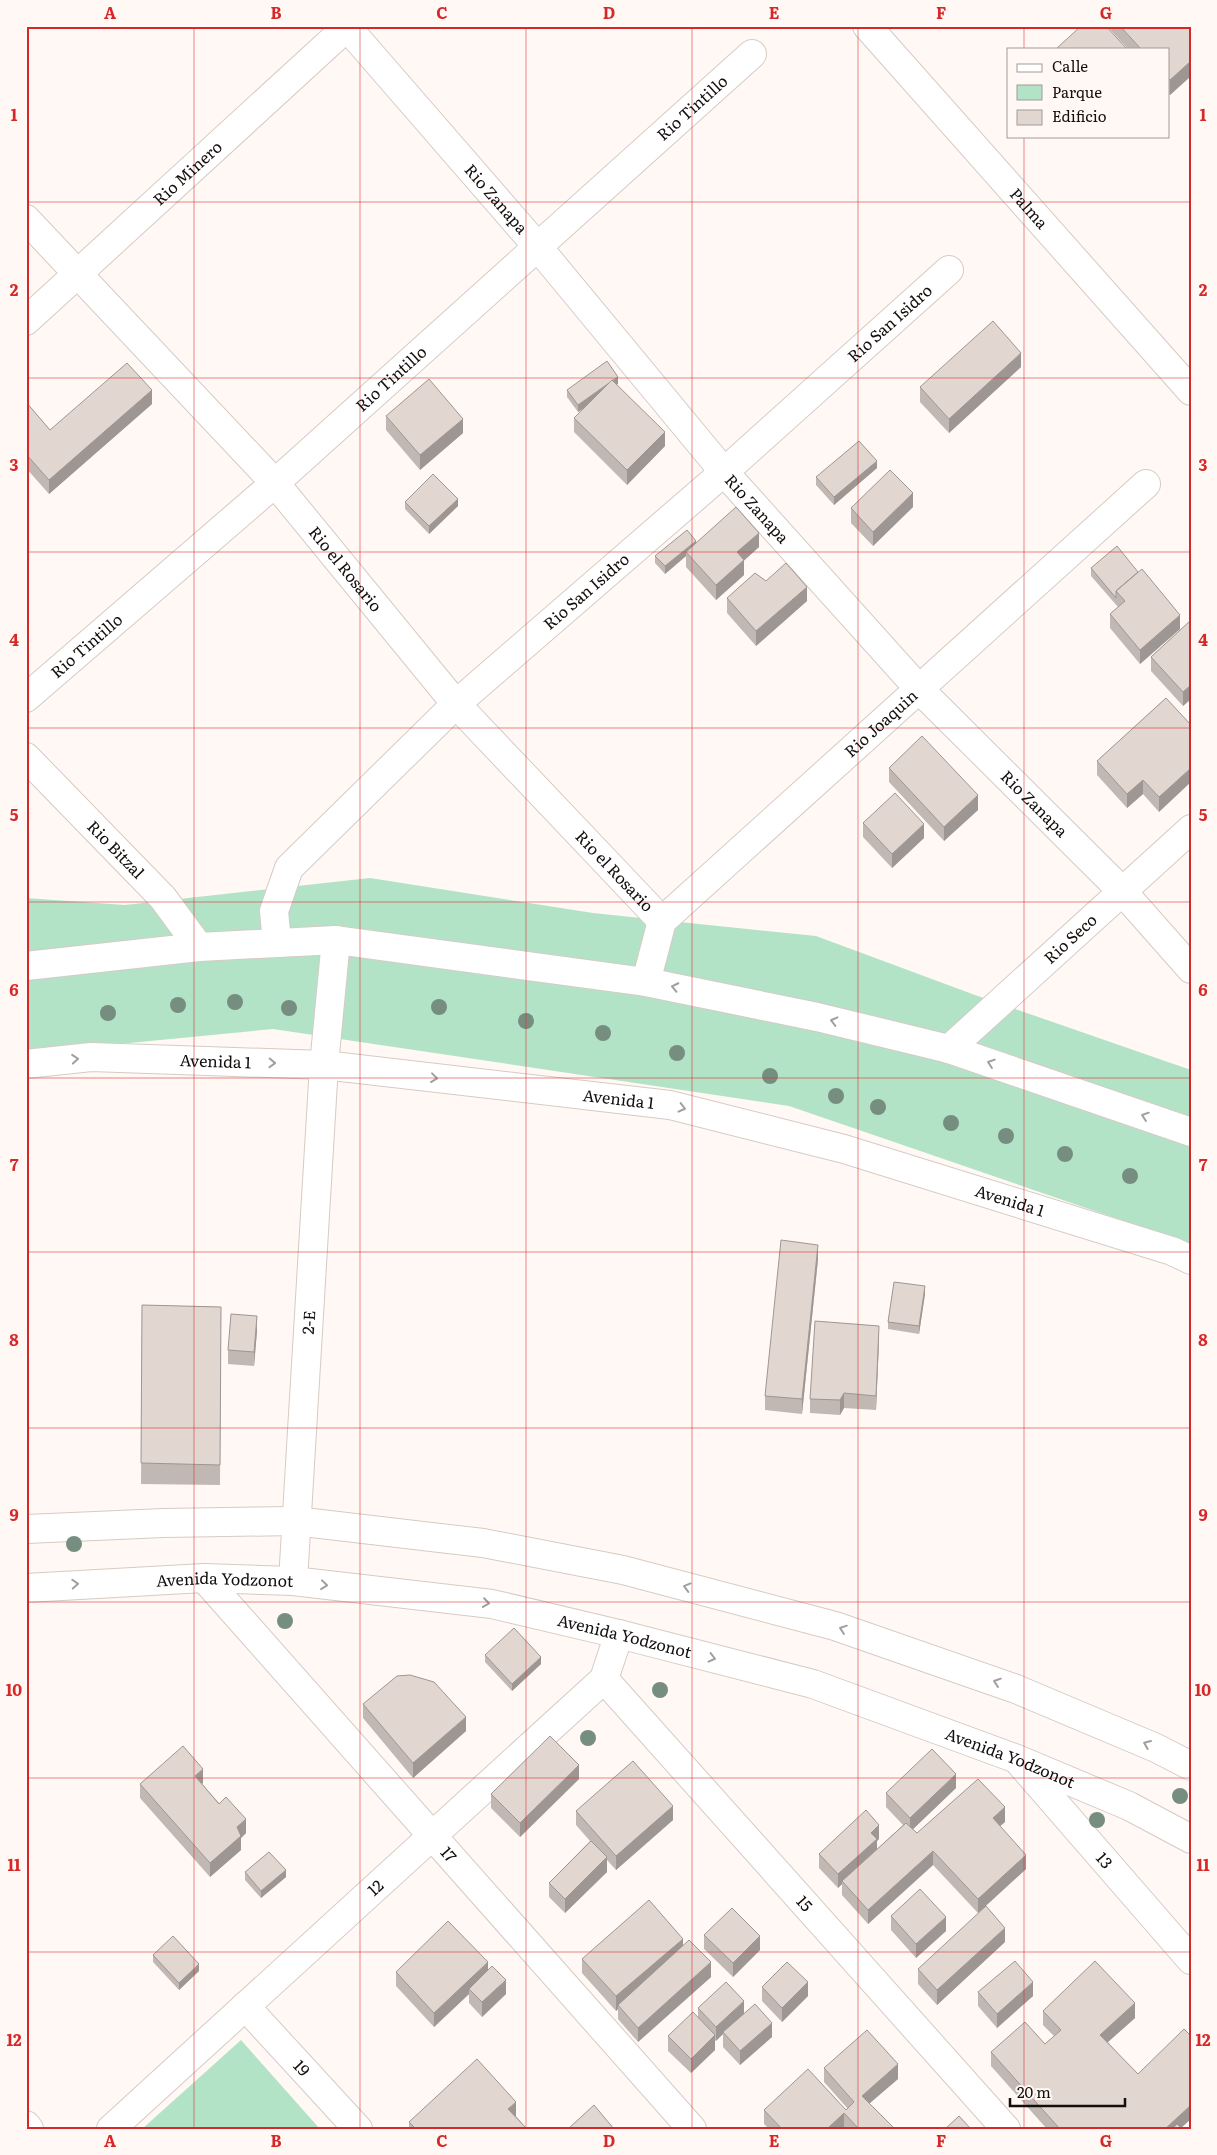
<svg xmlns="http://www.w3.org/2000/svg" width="1217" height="2155" font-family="Literata,serif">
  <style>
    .green { fill: #b3e3c7 }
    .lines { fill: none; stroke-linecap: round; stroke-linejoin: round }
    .street-casing { stroke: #d6cbc5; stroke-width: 30 }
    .secondary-casing { stroke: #d6cbc5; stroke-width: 30 }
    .street { stroke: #fff; stroke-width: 28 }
    .secondary { stroke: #fff; stroke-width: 28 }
    .tree { fill: #768e80 }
    .wall { fill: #c2b8b3 }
    .shaded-wall { fill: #9e9692 }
    .building { fill: #e2d6d0; stroke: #9e9692 }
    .oneway { stroke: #a19f9e }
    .grid { fill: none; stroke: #d62828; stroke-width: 1; stroke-opacity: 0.55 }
    .labels { text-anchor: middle; stroke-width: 4; stroke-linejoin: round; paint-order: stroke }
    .street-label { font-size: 16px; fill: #130f0d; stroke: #fff8f4 }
    .neatline { fill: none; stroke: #d62828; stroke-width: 2 }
    .grid-label { font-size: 16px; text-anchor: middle; font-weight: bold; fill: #d62828 }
  </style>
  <rect width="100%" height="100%" fill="#fff8f4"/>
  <path class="green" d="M370,878l223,35 223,23 159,59 216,75v174l-402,-138 -516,-77 -247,24v-155l99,7z
    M241,2040l79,89h-178z"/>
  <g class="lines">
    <defs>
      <g id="street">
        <path id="s1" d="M346,26l191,220 187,226 196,218 202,201 69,78"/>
        <path id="s2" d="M26,219l249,264 181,221 206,217"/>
        <path id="s3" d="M26,321l322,-295"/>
        <path id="s4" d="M26,698l249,-215 477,-429"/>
        <path id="s5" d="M26,757l137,141 36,49"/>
        <path id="s6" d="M277,943l-3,-32 15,-43 167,-164 268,-232 225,-202"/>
        <path d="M26,966l173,-19 137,-7 310,42 171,35 132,32 242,83"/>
        <path id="s7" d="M646,982l16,-61 484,-437"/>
        <path id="s8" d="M949,1049l242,-220"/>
        <path id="s9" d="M26,1064l65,-7 233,8 346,40 174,44 328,102 19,9"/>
        <path d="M26,1529l138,-6 131,-2 188,22 140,27 212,56 181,63 140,59 35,18"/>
        <path id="s10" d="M204,1578l488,551"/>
        <path id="s11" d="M293,1581l31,-516 12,-125"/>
        <path id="s12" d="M26,1588l178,-10 89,3 199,23 127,30 194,50 204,75 112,47 62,33"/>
        <path id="s13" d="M604,1679l402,450"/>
        <path id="s14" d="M1020,1763l171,197"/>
        <path id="s15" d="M245,2006l113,123"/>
        <path d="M26,2125l3,4"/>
        <path id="s16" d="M111,2129l493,-450 15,-45"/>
      </g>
      <g id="secondary">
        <path id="s17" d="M867,26l324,365"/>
      </g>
    </defs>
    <use href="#street" class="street-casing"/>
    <use href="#secondary" class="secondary-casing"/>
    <use href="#street" class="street"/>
    <use href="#secondary" class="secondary"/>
  </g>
  <g class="tree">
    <circle cx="235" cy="1002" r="8"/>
    <circle cx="178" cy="1005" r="8"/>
    <circle cx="439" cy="1007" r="8"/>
    <circle cx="289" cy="1008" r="8"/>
    <circle cx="108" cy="1013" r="8"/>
    <circle cx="526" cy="1021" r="8"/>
    <circle cx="603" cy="1033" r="8"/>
    <circle cx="677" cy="1053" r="8"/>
    <circle cx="770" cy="1076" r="8"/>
    <circle cx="836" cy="1096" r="8"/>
    <circle cx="878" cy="1107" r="8"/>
    <circle cx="951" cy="1123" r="8"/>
    <circle cx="1006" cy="1136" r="8"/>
    <circle cx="1065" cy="1154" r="8"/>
    <circle cx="1130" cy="1176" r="8"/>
    <circle cx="74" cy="1544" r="8"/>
    <circle cx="285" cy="1621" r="8"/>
    <circle cx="660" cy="1690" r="8"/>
    <circle cx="588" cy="1738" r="8"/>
    <circle cx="1180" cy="1796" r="8"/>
    <circle cx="1097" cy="1820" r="8"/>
  </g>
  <path class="wall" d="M1107,26h84v50l-21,19 -2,-2v-44h-40z
    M1021,367l-72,66 -29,-31v-15z
    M617,385l48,61 -38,39 -53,-53v-14l12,-11 -8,5 -11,-15v-7z
    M26,402l24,28 102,-26 -103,90 -23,-26z
    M386,416l77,17 -43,37 -34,-40z
    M877,468l-43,37 -18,-20v-8z
    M405,502l53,4 -29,28 -24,-25z
    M913,507l-40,39 -22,-23v-15z
    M696,543l63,4 -15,13v15l-28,25 -30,-33v-11l-21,18 -10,-11v-7z
    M1091,568l89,61 -40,35 -30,-36v-14l8,-7 -27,-31z
    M727,598l80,3 -51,45 -29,-33z
    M1191,620v79l-8,7 -32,-35v-14z
    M1166,698l-7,114 -16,-18 -16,14 -30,-33v-14z
    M889,768l89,42 -34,31 -55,-59z
    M863,823l61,15 -32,30 -29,-31z
    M818,1259l-16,155 -37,-4v-14z
    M925,1294l-6,40 -31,-5v-7z
    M142,1305l79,2 -1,178 -79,-1z
    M257,1331l-3,35 -26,-2v-14z
    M879,1340l-3,70 -32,-2 -4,7 -30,-2v-14z
    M485,1655l56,9 -29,27 -27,-29z
    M363,1704l103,27 -53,47 -50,-60z
    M579,1779l-59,58 -29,-29v-14z
    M203,1783l-1,1 44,49 -5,5v12l-31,27 -70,-79v-14z
    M956,1788l-43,41 4,4 88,-11 -5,4 26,43 -48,44 -45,-48 -65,59 -26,-29v-11l-4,4 -19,-20v-14l60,-15 -2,2v8l26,-24 -17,-18v-14z
    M576,1811l97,9 -57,50 -9,-10v12l-42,41 -16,-16v-14l41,-42 -14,-16z
    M245,1872l41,5 -25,21 -16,-18z
    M891,1916l55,15 -30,27 -25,-28z
    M704,1935l56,15 -27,27 -29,-28z
    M1005,1942l-68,63 -19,-21v-15z
    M683,1945l28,32 -73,65 -20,-23v-10l-2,2 -34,-38v-14z
    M153,1955l46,16 -20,19 -26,-28z
    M488,1971l18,23 -24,23 -13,-14v-9l-35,33 -38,-41v-14z
    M762,1987l46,9 -26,26 -20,-21z
    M978,1992l55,4 -36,32 -19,-22z
    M698,2008l46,6 28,23 -32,28 -17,-18v-13l-8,7v9l-24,23 -23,-22v-15l30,-18z
    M1043,2011l92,7 -27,24 74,87h-135l-56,-63v-14l54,-8 9,-8 -11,-11z
    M824,2068l74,11 -29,24 26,26h-49l-2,-2 -2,2h-73l-5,-5v-14h82l2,-1 -24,-27z
    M516,2116l11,13h-118v-7z"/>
  <path class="shaded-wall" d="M1191,61v15l-21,19v-15z
    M1021,353v14l-72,66v-14z
    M618,377v7l-40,28v-7z
    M152,390v14l-103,90v-14z
    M463,419v14l-43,37v-15z
    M665,432v14l-38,39v-15z
    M877,461v7l-43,37v-8z
    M913,493v14l-40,39v-14z
    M458,499v7l-29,28v-8z
    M759,533v14l-22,20v-15z
    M696,541v7l-10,4v4l-21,18v-8z
    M744,560v15l-28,25v-15z
    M807,587v14l-51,45v-15z
    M1180,615v14l-40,35v-14z
    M1191,685v14l-8,7v-14z
    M1191,768v14l-32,30v-15z
    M1143,780v14l-16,14v-14z
    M978,795v15l-34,31v-14z
    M924,824v14l-32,30v-14z
    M818,1245v14l-16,155v-15z
    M925,1286v8l-6,40v-8z
    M257,1316v15l-3,35v-14z
    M879,1326v14l-3,70v-14z
    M844,1393v15l-4,7v-15z
    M541,1657v7l-29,27v-7z
    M466,1717v14l-53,47v-15z
    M579,1765v14l-59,58v-14z
    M203,1769v14l-8,7v-14z
    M956,1774v14l-46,44v-14z
    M673,1806v14l-57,50v-14z
    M1005,1807v15l-12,10v-14z
    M246,1819v14l-5,5v12l-31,27v-14l27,-36z
    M879,1825v14l-2,2v12l-35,28v3l-4,4v-14l33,-41z
    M933,1851v14l-65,59v-14z
    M1026,1855v14l-48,44v-14z
    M607,1857v15l-42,41v-14z
    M286,1870v7l-25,21v-7z
    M946,1917v14l-30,27v-14z
    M1005,1928v14l-68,63v-15z
    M760,1936v14l-27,27v-14z
    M683,1939v14l-65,52v4l-2,2v-15z
    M488,1962v14l-19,13v5l-35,33v-14z
    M711,1962v15l-73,65v-14z
    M199,1964v7l-20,19v-7z
    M506,1980v14l-24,23v-15z
    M808,1982v14l-26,26v-14z
    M1033,1982v14l-36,32v-14z
    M744,2001v14l-21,17v2l-7,7v-14z
    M1135,2003v15l-35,31v-14z
    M772,2023v14l-32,28v-14z
    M715,2035v15l-24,23v-14z
    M898,2064v15l-36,31v-14z
    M516,2102v14l-8,7v-14z
    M1191,2105v14l-11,10h-15z
    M844,2113v14l-2,2h-15z"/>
  <path class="building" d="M1081,26h25l21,23h-71z
    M1120,26h71v35l-21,19 -2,-1v-30h-27z
    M993,321l28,32 -72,66 -29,-32z
    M607,361l11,16 -5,3h-1l-3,3 -31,22 -11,-15z
    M127,363l25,27 -103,90 -23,-26v-52l24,28z
    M429,379l34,40 -43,36 -34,-39z
    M612,380l53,52 -38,38 -53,-52z
    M859,441l18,20 -43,36 -18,-20z
    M890,470l23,23 -40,39 -22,-24z
    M433,474l25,25 -29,27 -24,-24z
    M736,507l23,26 -22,19 7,8 -28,25 -30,-33z
    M687,530l9,11 -31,25 -10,-10z
    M1117,546l21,26 -22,19v7l-25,-30z
    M786,563l21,24 -51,44 -29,-33 28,-25 11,8z
    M1142,569l38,46 -40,35 -30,-36 15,-13 -9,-10z
    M1191,620v65l-8,7 -32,-35z
    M1166,698l25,27v43l-32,29 -16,-17 -16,14 -30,-33z
    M922,736l56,59 -34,32 -55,-59z
    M895,793l29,31 -32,30 -29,-31z
    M781,1240l37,5 -16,154 -37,-3z
    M894,1282l31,4 -6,40 -31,-4z
    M142,1305l79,2 -1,158 -79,-2z
    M231,1314l26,2 -3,36 -26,-2z
    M815,1321l64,5 -3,70 -32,-3 -4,7 -30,-1z
    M514,1628l27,29 -29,27 -27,-29z
    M410,1675l24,7 32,35 -53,46 -50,-59 34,-28z
    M550,1736l29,29 -59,58 -29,-29z
    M183,1746l20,23 -8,7 24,28 7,-7 20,22 -9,8 4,9 -31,27 -70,-79z
    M932,1749l24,25 -46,44 -24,-25z
    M633,1761l40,45 -57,50 -40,-45z
    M978,1779l27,28 -12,11 33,37 -48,44 -45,-48 -65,59 -26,-29 64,-58 11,10z
    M866,1810l13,15 -8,8 6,6 -39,35 -19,-20z
    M591,1841l16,16 -42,42 -16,-16z
    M269,1852l17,18 -25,21 -16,-19z
    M920,1889l26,28 -30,27 -25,-28z
    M649,1900l34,39 -67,57 -34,-37z
    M986,1906l19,22 -68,62 -19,-21z
    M732,1908l28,28 -27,27 -29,-28z
    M448,1921l40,41 -54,51 -38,-41z
    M173,1936l26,28 -20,19 -26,-28z
    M689,1940l22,22 -73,66 -20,-23z
    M1015,1961l18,21 -36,32 -19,-22z
    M1095,1961l40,42 -35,32 38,39 46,-45 7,7v69l-26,24h-105l-69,-77 34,-30 20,22 16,-14 -18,-19z
    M787,1962l21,20 -26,26 -20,-21z
    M492,1966l14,14 -24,22 -13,-13z
    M726,1982l18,19 -28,26 -18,-19z
    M755,2004l17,19 -32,28 -17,-19z
    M693,2012l22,23 -24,24 -23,-23z
    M867,2030l31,34 -36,32 33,33h-36l-15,-16 -17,16h-45l-18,-19 44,-41 38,41 8,-8 -30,-34z
    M477,2059l39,43 -8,7 19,20h-111l-7,-7z
    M594,2105l20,24h-46z
    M959,2116l12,13h-26z
    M1177,2124l5,5h-10z"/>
  <defs><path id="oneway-chevron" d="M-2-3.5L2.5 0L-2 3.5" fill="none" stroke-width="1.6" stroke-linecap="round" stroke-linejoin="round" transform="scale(1.25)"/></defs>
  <g class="oneway">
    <use href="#oneway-chevron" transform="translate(675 987) rotate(-168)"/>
    <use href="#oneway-chevron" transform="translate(834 1021) rotate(-166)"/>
    <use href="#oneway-chevron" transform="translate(75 1059) rotate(-5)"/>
    <use href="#oneway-chevron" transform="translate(272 1063) rotate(2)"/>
    <use href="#oneway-chevron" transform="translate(991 1063) rotate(-161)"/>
    <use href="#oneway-chevron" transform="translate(434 1078) rotate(7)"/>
    <use href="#oneway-chevron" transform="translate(682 1108) rotate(14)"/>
    <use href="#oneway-chevron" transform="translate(1145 1116) rotate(-161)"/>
    <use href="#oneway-chevron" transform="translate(75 1584) rotate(-3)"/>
    <use href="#oneway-chevron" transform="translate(324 1585) rotate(6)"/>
    <use href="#oneway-chevron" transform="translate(687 1587) rotate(-165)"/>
    <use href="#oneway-chevron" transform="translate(486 1603) rotate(8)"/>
    <use href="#oneway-chevron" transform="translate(843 1629) rotate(-161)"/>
    <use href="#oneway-chevron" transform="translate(712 1658) rotate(14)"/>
    <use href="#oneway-chevron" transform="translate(997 1682) rotate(-161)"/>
    <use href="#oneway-chevron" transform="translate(1147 1744) rotate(-157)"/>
  </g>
  <path class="grid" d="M194,26v2103M360,26v2103M526,26v2103M692,26v2103M858,26v2103M1024,26v23M1024,136v1993M26,202h1165M26,378h1165M26,552h1165M26,728h1165M26,902h1165M26,1078h1165M26,1252h1165M26,1428h1165M26,1602h1165M26,1778h1165M26,1952h1165"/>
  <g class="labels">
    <g class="street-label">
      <text dy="6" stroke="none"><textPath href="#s4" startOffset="890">Rio Tintillo</textPath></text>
      <text dy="6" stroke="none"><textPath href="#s3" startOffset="219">Rio Minero</textPath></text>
      <text dy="6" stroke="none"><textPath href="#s1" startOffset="229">Rio Zanapa</textPath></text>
      <text dy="6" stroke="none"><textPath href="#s17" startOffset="244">Palma</textPath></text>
      <text dy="6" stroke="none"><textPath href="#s6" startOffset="889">Rio San Isidro</textPath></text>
      <text dy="6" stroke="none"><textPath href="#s4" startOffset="485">Rio Tintillo</textPath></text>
      <text dy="6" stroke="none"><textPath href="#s1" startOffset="634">Rio Zanapa</textPath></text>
      <text dy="6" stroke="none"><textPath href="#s2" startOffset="474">Rio el Rosario</textPath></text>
      <text dy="6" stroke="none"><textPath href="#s6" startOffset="484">Rio San Isidro</textPath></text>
      <text dy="6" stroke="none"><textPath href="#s4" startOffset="80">Rio Tintillo</textPath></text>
      <text dy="6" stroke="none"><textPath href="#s7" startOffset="358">Rio Joaquin</textPath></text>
      <text dy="6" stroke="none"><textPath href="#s1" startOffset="1039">Rio Zanapa</textPath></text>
      <text dy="6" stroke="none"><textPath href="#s5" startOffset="129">Rio Bitzal</textPath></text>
      <text dy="6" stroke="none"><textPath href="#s2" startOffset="879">Rio el Rosario</textPath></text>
      <text dy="6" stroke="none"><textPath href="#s8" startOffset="164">Rio Seco</textPath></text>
      <text dy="6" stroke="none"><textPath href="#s9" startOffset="190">Avenida 1</textPath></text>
      <text dy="6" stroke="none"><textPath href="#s9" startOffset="595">Avenida 1</textPath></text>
      <text dy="6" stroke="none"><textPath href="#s9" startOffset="1000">Avenida 1</textPath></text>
      <text dy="6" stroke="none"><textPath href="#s11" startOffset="259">2-E</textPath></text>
      <text dy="6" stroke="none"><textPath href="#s12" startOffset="199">Avenida Yodzonot</textPath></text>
      <text dy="6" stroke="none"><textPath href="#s12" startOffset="604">Avenida Yodzonot</textPath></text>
      <text dy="6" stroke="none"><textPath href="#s12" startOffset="1009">Avenida Yodzonot</textPath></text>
      <text dy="6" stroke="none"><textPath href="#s10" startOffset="369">17</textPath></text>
      <text dy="6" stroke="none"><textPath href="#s14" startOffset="129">13</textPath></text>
      <text dy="6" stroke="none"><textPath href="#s16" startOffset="358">12</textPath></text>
      <text dy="6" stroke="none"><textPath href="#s13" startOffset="301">15</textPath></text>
      <text dy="6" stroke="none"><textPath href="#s15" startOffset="84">19</textPath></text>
    </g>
  </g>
  <rect width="1217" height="2155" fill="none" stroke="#fff8f4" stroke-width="55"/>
  <rect x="1007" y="48" width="162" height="90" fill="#fff8f4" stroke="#a19b98"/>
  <rect x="1017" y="64" width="25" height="8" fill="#ffffff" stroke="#a19b98"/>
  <text x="1052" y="72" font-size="15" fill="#130f0d">Calle</text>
  <rect x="1017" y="85" width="25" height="15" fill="#b3e3c7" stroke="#a19b98"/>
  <text x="1052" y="98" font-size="15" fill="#130f0d">Parque</text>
  <rect x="1017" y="110" width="25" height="15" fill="#e2d6d0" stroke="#a19b98"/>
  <text x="1052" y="122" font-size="15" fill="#130f0d">Edificio</text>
  <path d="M1010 2098v8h115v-8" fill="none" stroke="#130f0d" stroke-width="2.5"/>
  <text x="1017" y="2098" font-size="15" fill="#130f0d" stroke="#fff8f4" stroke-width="4" paint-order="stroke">20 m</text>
  <rect x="28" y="28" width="1162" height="2100" class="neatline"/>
  <g class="grid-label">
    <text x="110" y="19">A</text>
    <text x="276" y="19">B</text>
    <text x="442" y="19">C</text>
    <text x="609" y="19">D</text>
    <text x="774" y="19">E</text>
    <text x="941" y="19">F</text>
    <text x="1106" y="19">G</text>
    <text x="14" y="121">1</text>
    <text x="1203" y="121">1</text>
    <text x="14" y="296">2</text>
    <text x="1203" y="296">2</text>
    <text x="14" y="471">3</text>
    <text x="1203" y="471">3</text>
    <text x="14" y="646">4</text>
    <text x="1203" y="646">4</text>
    <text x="14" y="821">5</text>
    <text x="1203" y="821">5</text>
    <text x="14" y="996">6</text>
    <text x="1203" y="996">6</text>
    <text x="14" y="1171">7</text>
    <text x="1203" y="1171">7</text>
    <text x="14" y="1346">8</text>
    <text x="1203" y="1346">8</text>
    <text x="14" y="1521">9</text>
    <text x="1203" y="1521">9</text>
    <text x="14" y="1696">10</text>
    <text x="1203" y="1696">10</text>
    <text x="14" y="1871">11</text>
    <text x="1203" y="1871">11</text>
    <text x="14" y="2046">12</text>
    <text x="1203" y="2046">12</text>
    <text x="110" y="2147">A</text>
    <text x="276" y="2147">B</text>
    <text x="442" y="2147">C</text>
    <text x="609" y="2147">D</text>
    <text x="774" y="2147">E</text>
    <text x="941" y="2147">F</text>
    <text x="1106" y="2147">G</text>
  </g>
</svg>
